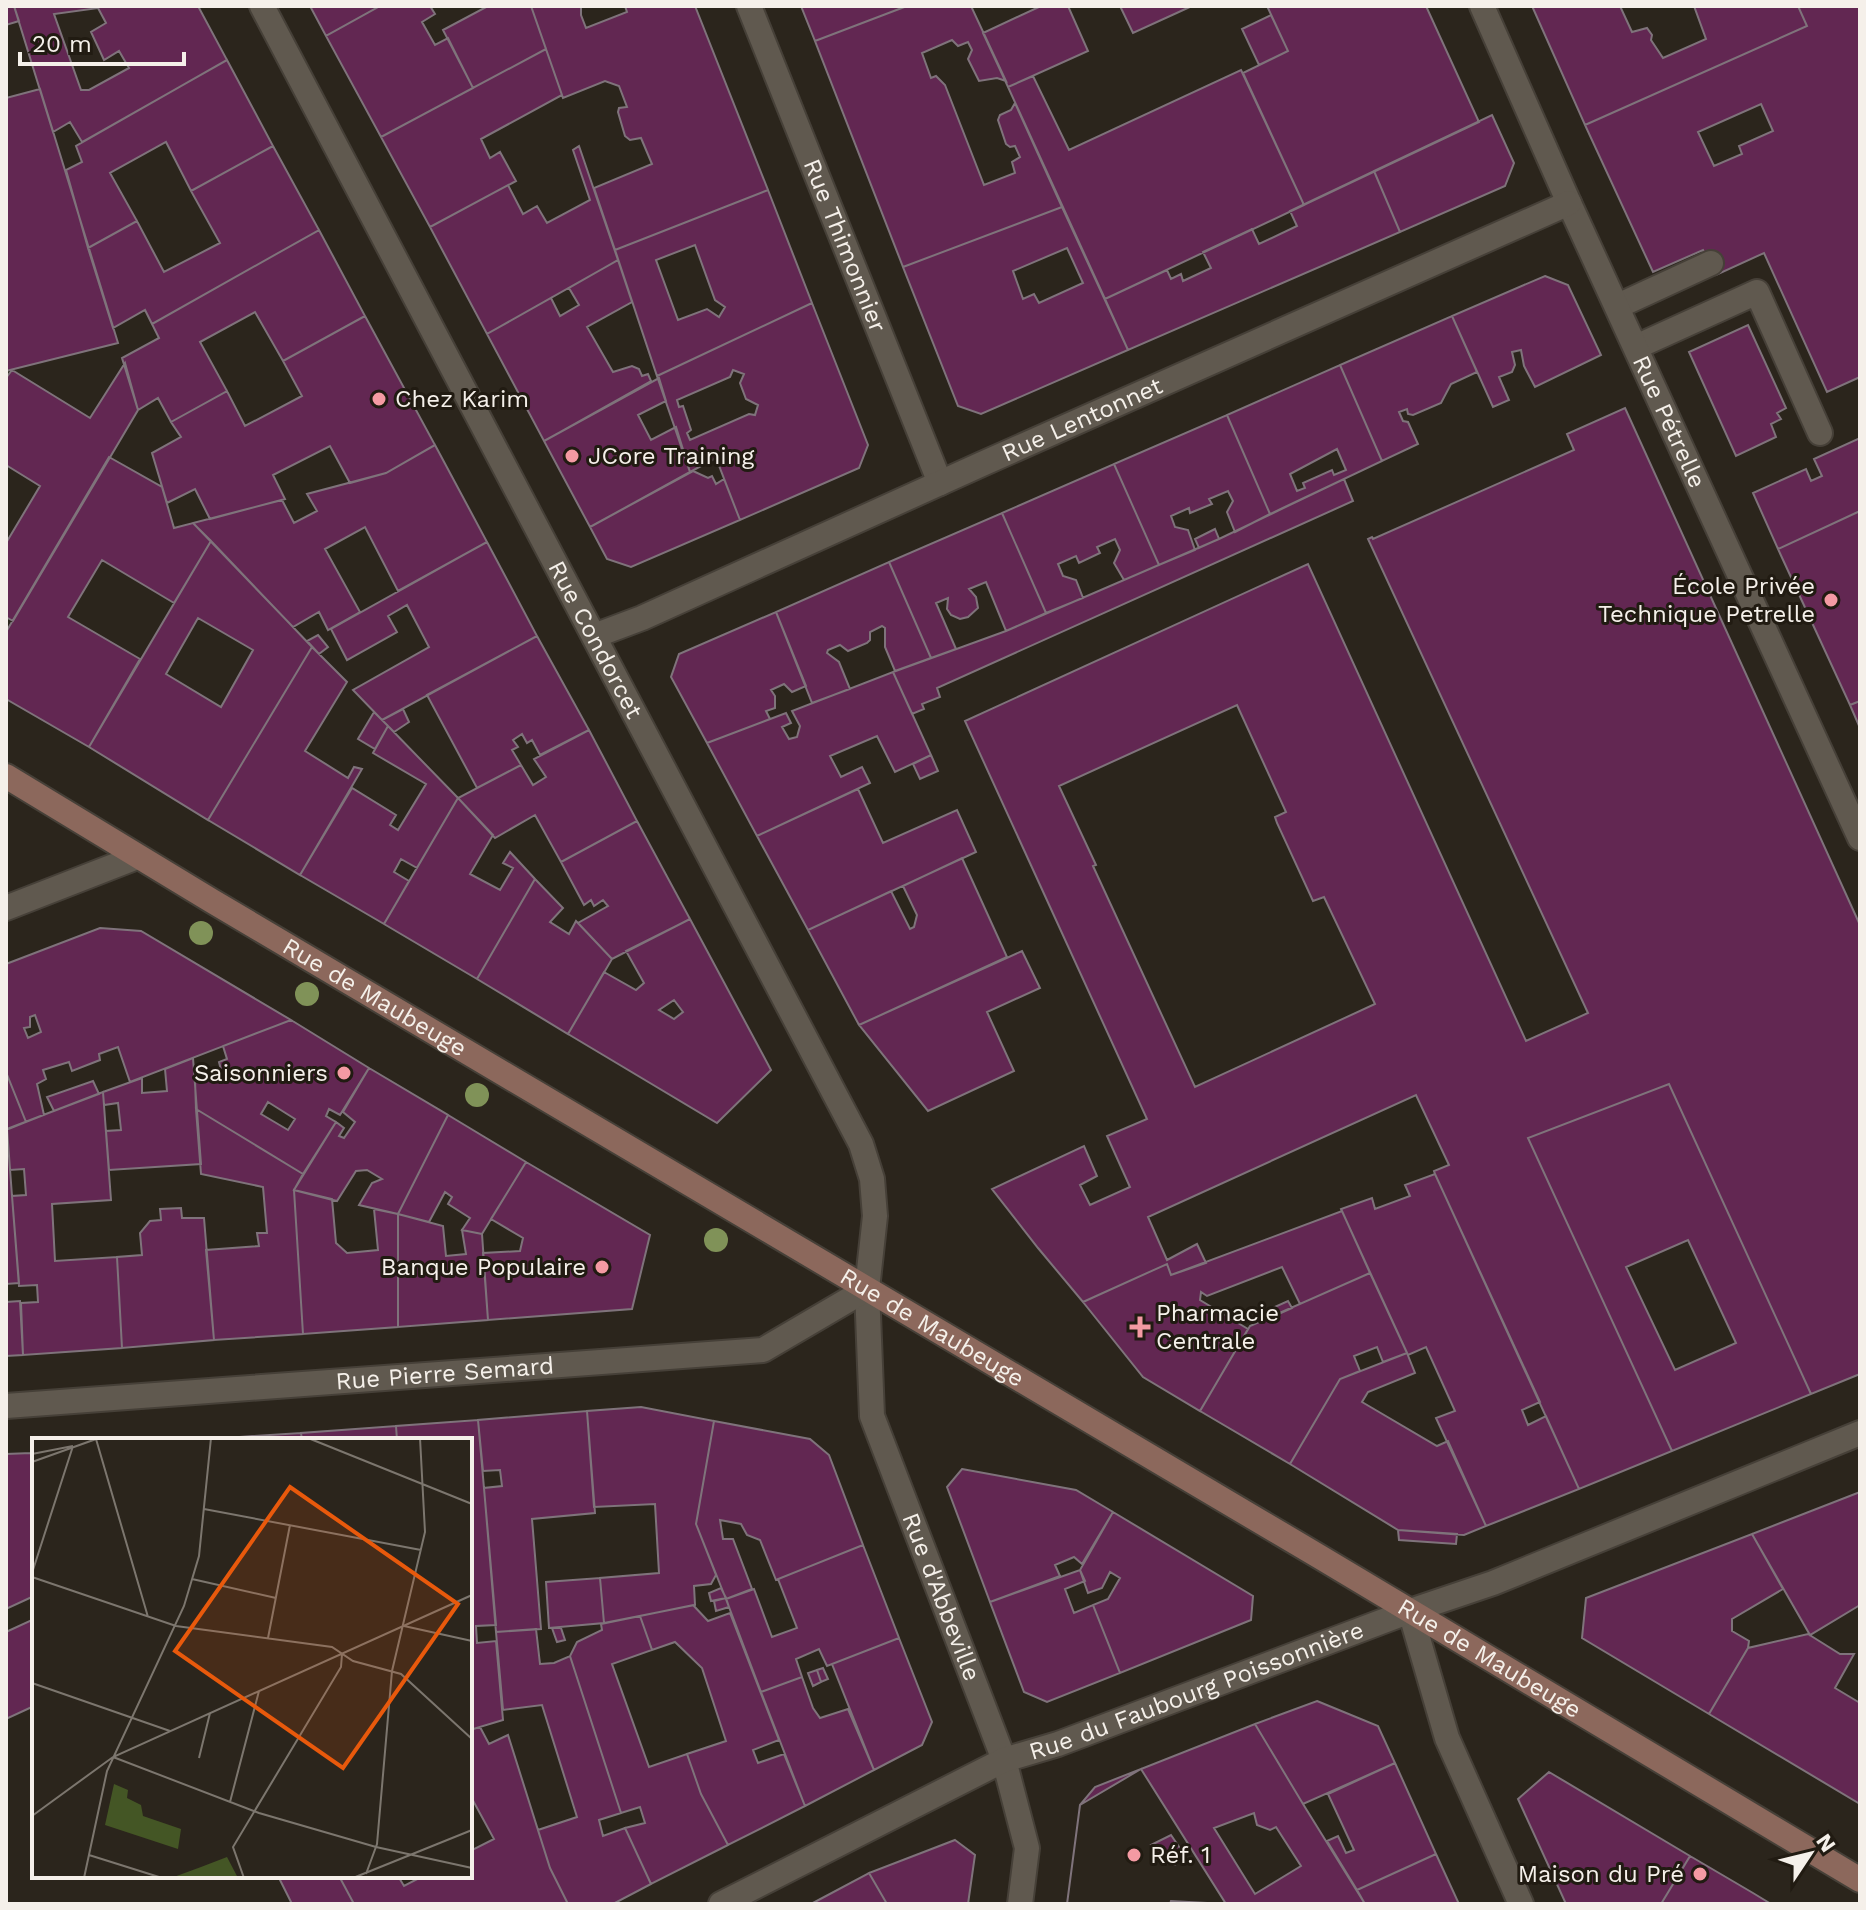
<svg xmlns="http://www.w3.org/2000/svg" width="1866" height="1910" font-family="'Work Sans',sans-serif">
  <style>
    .building { fill: #622752; stroke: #7f737b; stroke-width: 2; fill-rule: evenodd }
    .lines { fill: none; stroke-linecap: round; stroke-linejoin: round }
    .service-casing { stroke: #464038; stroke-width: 28 }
    .minor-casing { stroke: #464038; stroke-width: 28 }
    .tertiary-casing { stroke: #464038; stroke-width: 28 }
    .secondary-casing { stroke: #464038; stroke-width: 28 }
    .service { stroke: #60594f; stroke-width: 24 }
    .minor { stroke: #60594f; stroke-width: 24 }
    .tertiary { stroke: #60594f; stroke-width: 24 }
    .secondary { stroke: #8c685c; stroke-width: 24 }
    .tree { fill: #809258 }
    .poi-dot { fill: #f49aa3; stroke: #211b12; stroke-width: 3 }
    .labels { text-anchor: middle; stroke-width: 6; stroke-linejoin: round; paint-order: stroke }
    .street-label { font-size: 24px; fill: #f5f0ea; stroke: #211b12 }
    .poi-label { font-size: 24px; fill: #f5f0ea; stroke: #211b12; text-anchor: start }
    .inset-road { fill: none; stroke: #7c766e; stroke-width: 2 }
    .view { fill: #e8590c; fill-opacity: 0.15; stroke: #e8590c; stroke-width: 4 }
    .inset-edge { fill: none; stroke: #f5f0ea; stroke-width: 4 }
  </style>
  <rect width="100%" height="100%" fill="#2b251c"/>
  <path class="building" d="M6,6h8l5,15 -13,4z
    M14,6h184l29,54 -145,82 -12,-20 -17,10zM98,8l8,15 -15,9 13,28 15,-9 10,17 -40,22h-8l-27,-76z
    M310,6h70l-54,30z
    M380,6h50l5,8 -13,8 13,23 13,-7 25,50 -92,49 -55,-101z
    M488,6h43l15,43 -73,39 -30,-58z
    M531,6h50v9l5,13 41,-16 -2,-6h70l73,184 -153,60 -21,-62 58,-24 -11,-26 -11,2 -5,-4 -7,-24 1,-4 8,-1 -8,-21 -14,-5 -42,17z
    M801,6h106l-92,35z
    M907,6h64l35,75 -9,-3 -18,3 -11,-22 4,-9 -4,-8 -10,4 -6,-6 -30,13 9,25 5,-2 9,9 39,100 31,-12 -3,-11 8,-5 -5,-11 -5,1 -4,-3 -8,-24 2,-5 11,-5 4,-7 47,104 -159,60 -88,-226z
    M1041,6h27l20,45 -80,36 -25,-54z
    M1120,6h72l-59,27z
    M1267,6h159l53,116 -175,83 -61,-132 45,-22z
    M1532,6h88l12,26 15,-4 5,7 -1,5 12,18 43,-19 -12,-33h104l9,20 -222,99z
    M1798,6h62v371l-33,15 -63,-139 -48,22 -13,-25 -50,22 -68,-147 222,-99zM1761,104l12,27 -34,15 3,8 -28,12 -16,-34z
    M1271,15l17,36 -29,14 -17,-36z
    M546,49l16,46 -81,44 9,19 10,-6 16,29 -86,46 -49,-90z
    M227,60l46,86 -82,45 -25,-49 -56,31 27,48 -49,27 -22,-78 16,-8 -6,-16z
    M1241,70l63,135 -199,94 -97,-212 25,-11 36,74z
    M40,89l78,254 -112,28v-273z
    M1492,115l22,48 -9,23 -105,46 -26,-61z
    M273,146l46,84 -167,94 -7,-14 -32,18 -25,-80 49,-27 27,51 56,-29 -29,-52z
    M579,146l39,114 -131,74 -57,-107 78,-42 15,29 14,-8 10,17 43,-23 -17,-50z
    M1374,171l26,61 -272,118 -23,-51 62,-29 4,9 10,-5 2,7 28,-13 -8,-16 49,-23 7,15 38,-18 -7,-15z
    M768,190l44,113 -155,73 -42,-126zM695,245l20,55 10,7 -6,10 -12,-8 -29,11 -22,-60z
    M1062,207l66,143 -147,64 -23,-8 -55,-139zM1067,248l16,35 -44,20 -5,-9 -11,5 -10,-28z
    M319,230l46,86 -82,45 -28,-49 -55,30 27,49 -56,31 -13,-24 -20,12 -16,-52 37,-20 -7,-14z
    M618,260l14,42 -45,25 26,45 19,-6 7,3 3,7 6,-2 3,7 -107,60 -57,-107 64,-36 9,18 19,-11 -10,-17z
    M1545,276l23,9 33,70 -66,32 -11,-21 -3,-16 -9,2 3,13 -3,7 -13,5 10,23 -16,7 -41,-91z
    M812,303l56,142 -9,23 -119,52 -24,-62 -26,14 -33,-96zM733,370l11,4 -4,9 6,16 12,6 -3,10 -6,-1 -59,26 -3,-7 4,-3 -8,-24 -4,1 -2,-7 53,-23z
    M365,316l70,129 -49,28 -36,10 -20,-37 -57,29 12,24 -75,20 -15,-30 -28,14 -15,-50 29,-16 -10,-15 56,-31 18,35 57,-30 -19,-35z
    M1452,316l25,56 -26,12 -10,19 -28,12 -5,-1 -1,-5 -8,3 4,9 5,1 10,22 -36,17 -42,-96z
    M1748,325l38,83 -9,5 4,6 -10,5 5,13 -40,19 -47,-104z
    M125,363l13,47 -125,211 -7,-4v-74l34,-57 -34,-21v-87l6,-8 78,48z
    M1340,365l42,96 -112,53 -43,-99zM1337,449l9,21 -12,5 -2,-5 -29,13 2,5 -8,3 -7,-17z
    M659,378l7,23 -28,14 13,25 25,-13 14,45 -100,55 -46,-86z
    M1625,408l235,517v449l-49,20 -142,-310 -141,54 144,313 -93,38 -144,-315 -1,-3 15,-6 -33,-70 -268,122 19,43 30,-16 9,19 -35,12 -4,-11 -84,38 -45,-54 -46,-59 92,-43 13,30 -17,9 10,20 40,-18 -23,-51 40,-17 -182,-398 343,-157 218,477 62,-28 -220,-474 4,-2 1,2 201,-89 -7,-16zM1237,705l49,107 -11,5 2,6 36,78 11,-4 51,107 -180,83 -102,-221 3,-1 -37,-79z
    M1227,415l43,99 -35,18 -8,-20 6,-11 -5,-10 -19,8 3,5 -22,9 -1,-5 -18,8 4,11 13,3 7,20 -36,15 -45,-101z
    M1860,438v73l-82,38 -25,-56 53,-24 5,12 11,-5 -8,-17z
    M435,445l52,97 -89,49 -33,-64 -40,22 35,63 -32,18 -9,-18 -26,15 -100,-104 89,-23 12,23 23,-12 -10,-17 79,-21z
    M109,457l53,30 12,41 19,-5 18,18 -37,62 -72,-43 -34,57 72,42 -51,88 -83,-48v-67z
    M1114,464l45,101 -35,15 -10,-17 6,-13 -5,-11 -18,8 3,6 -21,10 -3,-7 -18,8 5,12 13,4 7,18 -37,15 -44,-100z
    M693,471l15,7 4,-2 4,8 8,-5 16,41 -109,47 -24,-8 -17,-32z
    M1344,479l9,22 -416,187 3,9 -18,7 2,5 -12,5 -19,-42 113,-41 213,-92z
    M1860,511v190l-10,4 -72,-156z
    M1002,513l44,100 -40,18 -20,-49 -17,7 7,8 2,11 -10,9 -8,2 -9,-4 -4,-6 1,-11 -12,5 20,46 -25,9 -42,-96z
    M1215,529l4,10 -20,9 -4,-9z
    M211,541l101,106 -104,173 -119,-73zM198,618l55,32 -32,57 -55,-33z
    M487,542l50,94 -155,84 -29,-30 76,-43 -22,-42 -19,11 9,16 -50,28 -16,-31z
    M889,562l42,96 -36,13 -10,-24v-19l-3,-2 -12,6v8l-3,3 -19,8 -8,-6 -12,5 -1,3 12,9 11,27 -38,14 -36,-91z
    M776,612l30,74 -14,6 -8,-8 -13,6 4,6v12l-9,3 4,8 -63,24 -36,-66 8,-23z
    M318,635l10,12 -9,7 -12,-13z
    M537,636l52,94 -49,25 -8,-15 -5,3 -5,-9 -9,6 5,7 -6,3 9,15 -44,23 -50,-93z
    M312,647l35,35 -42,69 43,27 6,-11 8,2 -62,106 -92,-55z
    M893,672l38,83 -36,17 -18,-36 -47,20 11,21 21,-10 8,16 -113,53 -50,-93 79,-30 5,10 -9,4 7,12 8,-2 3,-11 -8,-15z
    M1860,701v27l-10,-23z
    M403,709l6,13 -15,10 -12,-12z
    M374,712l14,14 -13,23 -17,-10z
    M388,726l70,72 -41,70 -16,-9 -7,13 15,9 -25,43 -84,-49 52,-87 44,27 -6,10 8,5 28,-46 -53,-31z
    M589,730l48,91 -76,41 -26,-47 -40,23 -37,-40 63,-33 12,20 13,-8 -12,-18z
    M931,755l7,16 -18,8 -7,-15z
    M858,789l25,54 74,-33 19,42 -168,78 -51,-94z
    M458,798l35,37 -23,39 30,16 13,-22 -10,-5 7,-11 25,27 -58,100 -93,-55z
    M637,821l53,98 -78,40 -34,-36 30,-17 -5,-6 -9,6 -3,-6 -7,5 -23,-43z
    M962,858l45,99 -148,68 -51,-95 83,-39 19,38 4,-2 3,-12 -14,-29z
    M535,879l28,29 -13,14 19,12 7,-13 36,38 -44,75 -91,-55z
    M690,919l81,151 -54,53 -149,-89 36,-62 32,18 8,-7 -18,-32zM674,1000l9,12 -9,7 -15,-9z
    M100,928l41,3 150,89 -161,62 -12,-35 -19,7 1,6 -28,11 -3,-9 -26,8 3,9 -9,5 7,31 -18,7 -20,-50v-108zM35,1015l6,17 -13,6 -4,-10 6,-1v-10z
    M1022,951l18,37 -53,24 27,59 -86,40 -69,-86z
    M291,1020l78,48 -29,47 -11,-6 -3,7 10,6 -33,52 -107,-65 -1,-29 26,-10 -2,-8 8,-3 -4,-13zM268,1102l27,17 -7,11 -27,-16z
    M193,1058l8,106 -92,6 -3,-39 15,-1 -3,-27 -14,2 -1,-13 39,-14v15l25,-2 -2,-22z
    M369,1068l79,47 -50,99 -39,-9 13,-22 10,-4 -15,-9 -11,1 -19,30 -43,-11 42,-68 8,6 -5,8 5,2 11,-16 -12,-10z
    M6,1072l20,50 -20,8z
    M93,1081l6,13 -45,17 -7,-14z
    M1669,1084l142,310 -139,57 -144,-313zM1688,1240l48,103 -61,27 -49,-103z
    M103,1092l8,108 -59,4 3,57 62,-4 5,91 -99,7 -2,-52 17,-1 -1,-17 -18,1 -7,-90 14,-1 -2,-26 -14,1 -3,-41z
    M196,1109l107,65 -9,16 9,144 -89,6 -8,-90 53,-4 -2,-13h10l-4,-46 -62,-13z
    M448,1115l78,47 -44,72 -20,-4 8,-12 -22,-14 4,-7 -7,-5 -16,30 -31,-8z
    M7,1129l5,67 7,87 -13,1z
    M526,1162l124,73 -18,74 -144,11 -5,-67 37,-2 3,-13 -32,-19z
    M1435,1174l105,228 -18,8 6,15 18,-9 33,73 -93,37 -50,-108 19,-7 -29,-64 -18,8 -67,-146 31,-11 3,11 35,-13 -5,-11z
    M294,1190l38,9 4,44 11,10 31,-3 -4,-41 24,5v113l-95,7z
    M181,1208l1,10h22l10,122 -92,8 -5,-91 25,-2 -2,-22 10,-12 11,-1 -1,-11z
    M1342,1211l28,62 -70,31 -18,-37 -75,29 -6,-4 -1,8 48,29 -48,82 -57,-34 -60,-75 84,-38 4,11z
    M398,1214l45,12 3,30 20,-2 -4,-24 20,4 6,86 -90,7z
    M1370,1273l37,80 -24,9 -6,-15 -23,9 6,15 -20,8 -50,85 -90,-53 50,-85z
    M20,1301l3,54 -17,1v-54z
    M1288,1301l4,7 -20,9 -4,-7z
    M1407,1353l8,20 -47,19 -6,10 75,44 11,-5 38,85 -22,9 -66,-5 -108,-66 50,-85z
    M641,1407l73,14 -18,103 20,51 -5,9 -17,2 1,19 -91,18 -4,-45 59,-5 -4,-69 -61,3 -7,-96z
    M587,1411l8,102 -63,6 9,110 -45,3 -12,-144 18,-2 -2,-16 -17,1 -5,-51z
    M478,1420l18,205 -20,1 1,17 19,-2 7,79 -33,10v-290h-73l-1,-14z
    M714,1421l96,18 19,16 34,90 -87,35 -16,-40 -13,-5 -6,-11 -21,-4 3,19h10l19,50 -26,10 -30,-75z
    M396,1426l1,14h-95l-1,-7z
    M301,1433l1,7h-101l51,-4z
    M31,1453l3,42v101l-28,13v-155z
    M31,1453h3v42z
    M962,1469l114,21 37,22 -31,52 -8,-7 -19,8 5,11 -70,26 -43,-115z
    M1860,1492v113l-50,30 -58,-101z
    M1113,1512l140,84 -2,24 -131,53 -27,-68 15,-6 12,-21 -10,-6 -8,16 -14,5 -8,-23z
    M1398,1530l59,4 -1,10 -57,-4z
    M1752,1534l31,55 -51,30v12l17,10 -1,7 -39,66 -127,-76 4,-40z
    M863,1545l36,93 -72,28 -8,-17 -23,10 6,18 -41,15 -35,-93 28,-10 18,48 25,-9 -19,-49z
    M1080,1570l5,11 -20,8 9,24 19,-8 27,68 -73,29 -23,-10 -34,-90z
    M600,1578l4,45 -55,5 -3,-46z
    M721,1588l5,10 -15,3 -2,-8z
    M726,1598l3,9 -13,4 -2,-10z
    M693,1605l15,16 22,-8 49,127 -26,10 5,13 26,-9 21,52 -77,39 -27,-51 -14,-40 39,-13 -24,-73 -27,-26 -23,8 -12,-34z
    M640,1616l12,34 -40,14 37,103 38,-13 14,40 27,51 -77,39 -26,-56 20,-5 -5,-16 -19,6 -51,-157 7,-14 25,-12 -1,-6z
    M34,1619v87l-28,13v-87z
    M552,1628h9l4,12 -8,2z
    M536,1629l4,35 14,-1 16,-7 51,157 -22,7 4,16 22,-8 26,56 -38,20h-45l-18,-36 -12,-38 39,-13 -35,-112 -39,5 -7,-78z
    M1808,1634l32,20h14l-19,34 25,15v101l-151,-90 39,-66z
    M899,1638l33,84 -10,23 -48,25 -42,-106z
    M823,1668l5,11 -7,3 -4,-12z
    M817,1670l4,12 -8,4 -5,-13z
    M802,1677l11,31 7,10 28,-9 26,61 -69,36 -44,-114z
    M1317,1701l61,25 17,37 -92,41 -48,-80z
    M1255,1724l48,80 62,100h-139l-85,-135zM1254,1813l3,12 13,5 6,-3 25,39 -46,28 -41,-66z
    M480,1727l9,17 19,-9 42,133 18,36h-214l-15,-28h59l6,10 19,-10h47v-25l24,-12 -24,-44v-65z
    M1395,1763l41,91 -79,36 -30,-49 11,-5 8,17 8,-3 -26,-56z
    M1141,1769l85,135 -55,-3 -1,3h-103l13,-99 15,-18zM1171,1835l15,22 -11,8 -14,-3 -10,-17z
    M1141,1769l85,135h-159l13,-99z
    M1549,1772l141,84 -29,48h-95l-48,-105z
    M955,1840l20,15 -7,49h-81l-18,-31z
    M1436,1854l23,50h-94l-8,-14z
    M1690,1856l63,37 18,11h-110z
    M869,1873l18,31h-76z
    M278,1876h61l15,28h-62z"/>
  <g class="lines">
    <defs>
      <path id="service" d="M1618,306l93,-43
        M1636,347l121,-55 63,141"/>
      <g id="minor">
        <path id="s1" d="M262,6l599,1138 11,35 3,37 -8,73 5,127 132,344 23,88 -7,56"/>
        <path id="s2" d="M749,6l191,477"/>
        <path id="s3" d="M1482,6l87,197 291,635"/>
        <path id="s4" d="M594,636l48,-18 340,-154 587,-261"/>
        <path d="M6,908l131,-51"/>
        <path id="s5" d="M6,1406l757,-56 104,-61"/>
        <path d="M1521,1904l-74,-166 -37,-127 83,-28 367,-150"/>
      </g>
      <g id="tertiary">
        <path id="s6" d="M721,1904l283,-144 54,-16 352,-133"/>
      </g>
      <g id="secondary">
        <path id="s7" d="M6,776l206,125 1108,656 540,323"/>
      </g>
    </defs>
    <use href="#service" class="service-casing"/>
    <use href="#minor" class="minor-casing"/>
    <use href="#tertiary" class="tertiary-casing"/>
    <use href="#secondary" class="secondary-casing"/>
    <use href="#service" class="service"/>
    <use href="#minor" class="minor"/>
    <use href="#tertiary" class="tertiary"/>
    <use href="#secondary" class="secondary"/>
  </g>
  <g class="tree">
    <circle cx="201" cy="933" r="12"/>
    <circle cx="307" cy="994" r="12"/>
    <circle cx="477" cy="1095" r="12"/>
    <circle cx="716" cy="1240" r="12"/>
  </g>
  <g class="poi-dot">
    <circle cx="379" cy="399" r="8"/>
    <circle cx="572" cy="456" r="8"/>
    <circle cx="1831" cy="600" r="8"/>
    <circle cx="344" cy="1073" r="8"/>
    <circle cx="602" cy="1267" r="8"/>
    <path d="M1136 1315h8v8h8v8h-8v8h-8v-8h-8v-8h8z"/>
    <circle cx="1134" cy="1855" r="8"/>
    <circle cx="1700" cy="1874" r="8"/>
  </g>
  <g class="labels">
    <g class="street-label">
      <text dy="8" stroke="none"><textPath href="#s2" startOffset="258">Rue Thimonnier</textPath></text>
      <text dy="8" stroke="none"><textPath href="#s4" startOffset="534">Rue Lentonnet</textPath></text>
      <text dy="8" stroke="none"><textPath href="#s3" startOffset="456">Rue Pétrelle</textPath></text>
      <text dy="8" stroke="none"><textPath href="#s1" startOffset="716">Rue Condorcet</textPath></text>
      <text dy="8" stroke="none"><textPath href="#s7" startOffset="430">Rue de Maubeuge</textPath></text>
      <text dy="8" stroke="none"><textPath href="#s7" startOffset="1078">Rue de Maubeuge</textPath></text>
      <text dy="8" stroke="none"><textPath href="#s5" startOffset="440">Rue Pierre Semard</textPath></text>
      <text dy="8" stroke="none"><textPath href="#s1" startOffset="1754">Rue d'Abbeville</textPath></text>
      <text dy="8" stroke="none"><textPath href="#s7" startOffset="1726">Rue de Maubeuge</textPath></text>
      <text dy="8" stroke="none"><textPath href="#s6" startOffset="522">Rue du Faubourg Poissonnière</textPath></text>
    </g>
    <g class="poi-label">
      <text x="395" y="407">Chez Karim</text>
      <text x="588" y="464">JCore Training</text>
      <text x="1815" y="594" text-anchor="end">École Privée<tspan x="1815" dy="28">Technique Petrelle</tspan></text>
      <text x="328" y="1081" text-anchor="end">Saisonniers</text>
      <text x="586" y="1275" text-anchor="end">Banque Populaire</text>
      <text x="1156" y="1321">Pharmacie<tspan x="1156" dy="28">Centrale</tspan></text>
      <text x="1150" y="1863">Réf. 1</text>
      <text x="1684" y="1882" text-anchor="end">Maison du Pré</text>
    </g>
  </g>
  <g transform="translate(32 1438)">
    <rect width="440" height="440" fill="#2b251c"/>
    <path d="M82,346l14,6 -1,8 14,7 2,11 38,13 -3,20 -73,-24zM195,419l11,21h-67l30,-11z" fill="#445625"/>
    <path class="inset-road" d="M276,0l164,66M64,1l52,178M0,16l41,-8M0,24l67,-24M172,71l217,41M0,135l41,-127M0,139l144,49 156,21 21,14 48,13 71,65M160,141l84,19M372,188l68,15M236,200l22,-113M0,245l138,48M81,319l146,56 117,34 96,21M167,320l11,-45M198,364l29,-111M0,378l81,-59 359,-162M57,417l70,22M334,436l11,-30 15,-173 33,-139 -5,-94M52,440l23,-107 77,-165 15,-50 12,-118M212,440l-11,-31 108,-180 1,-13M321,440l119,-48"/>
    <path class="view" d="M258,49l168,117 -115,164 -168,-117z"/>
    <rect width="440" height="440" class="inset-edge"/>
  </g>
  <rect width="1866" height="1910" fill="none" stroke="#f5f0ea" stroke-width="16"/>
  <g transform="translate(1810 1854) rotate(55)" stroke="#211b12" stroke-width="6" paint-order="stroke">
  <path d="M0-6L14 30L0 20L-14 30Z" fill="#f5f0ea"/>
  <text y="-12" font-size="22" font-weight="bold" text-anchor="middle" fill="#f5f0ea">N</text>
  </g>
  <path d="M20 52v12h164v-12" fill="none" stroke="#f5f0ea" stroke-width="4"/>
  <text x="32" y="52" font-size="24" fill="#f5f0ea" stroke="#211b12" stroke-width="6" paint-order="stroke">20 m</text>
</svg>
